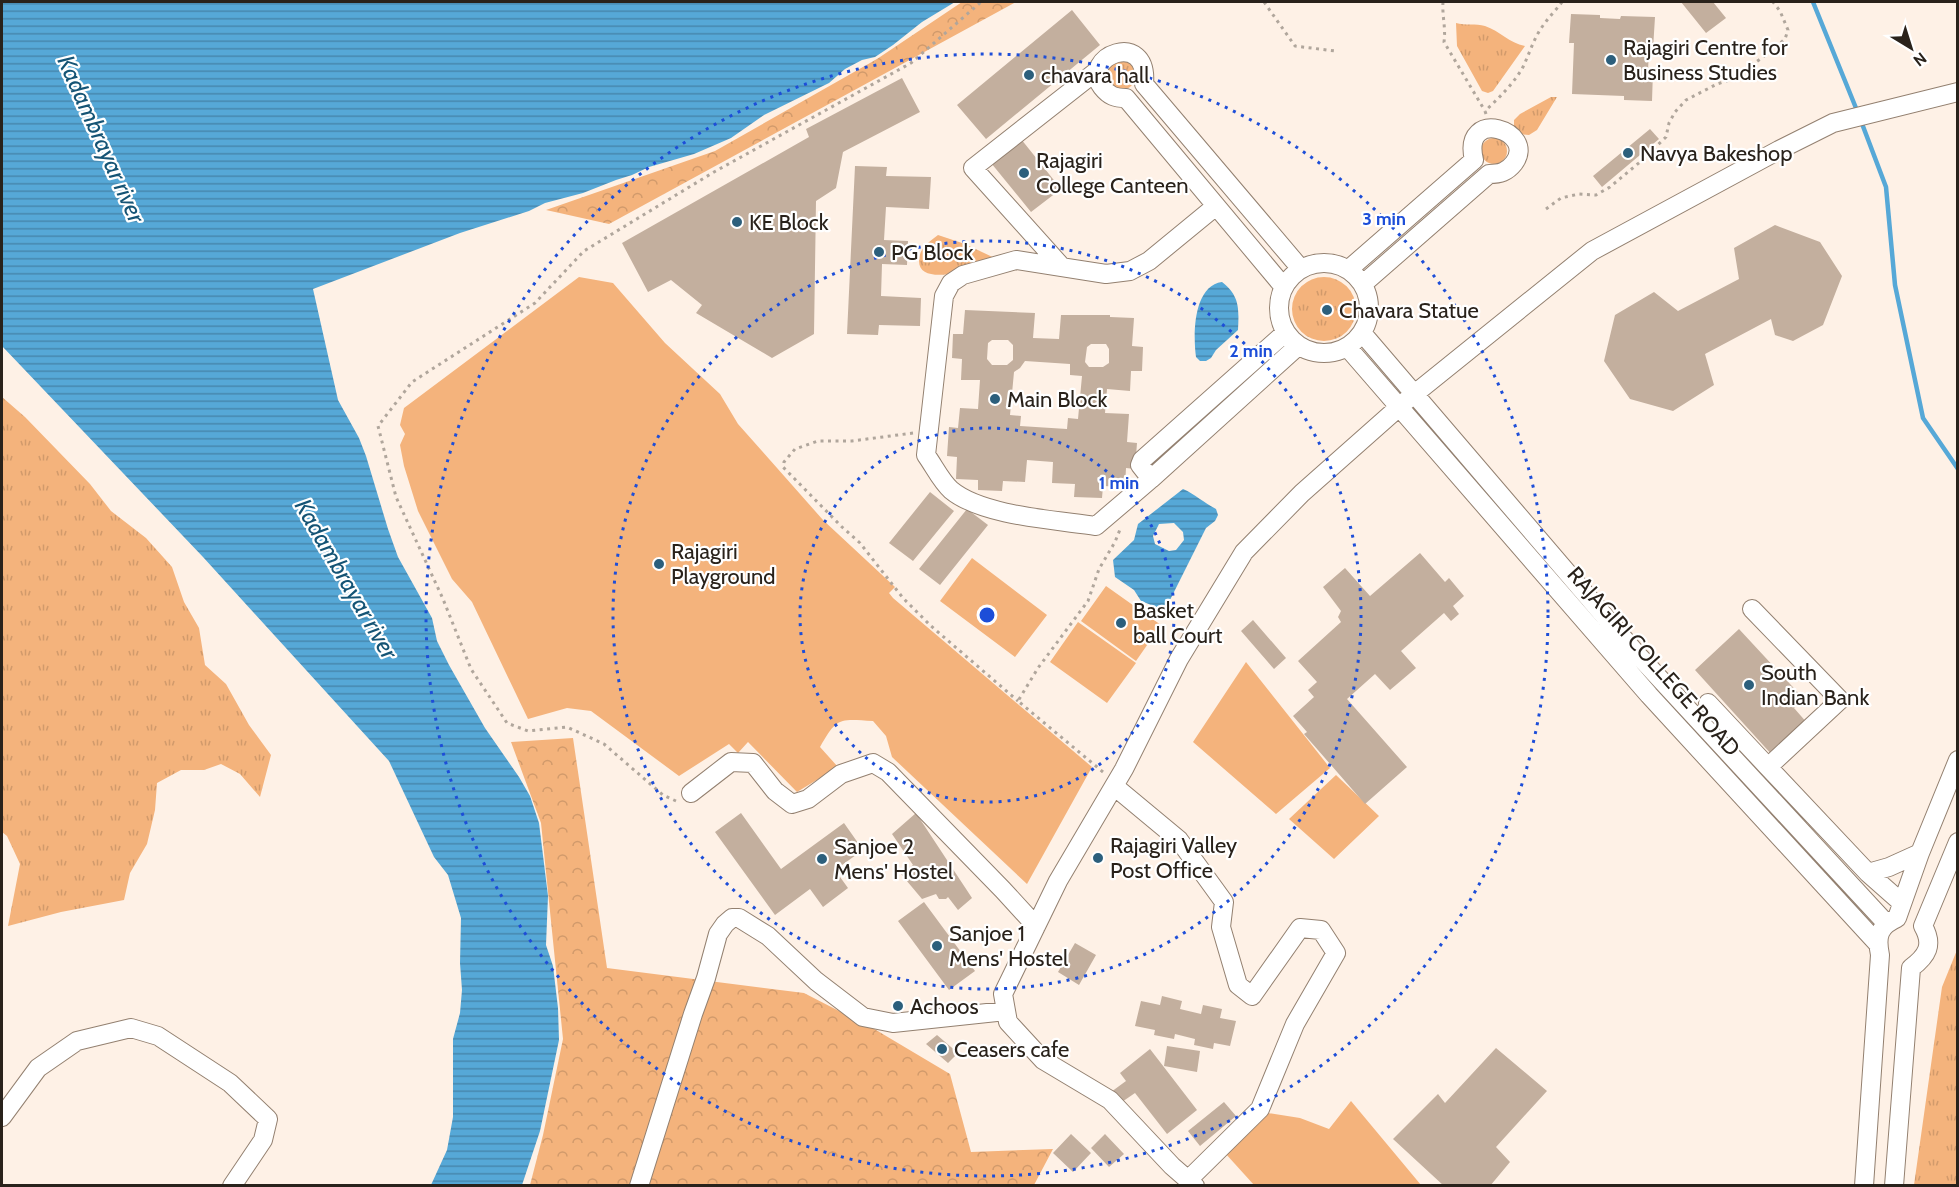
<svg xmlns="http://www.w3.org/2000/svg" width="1959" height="1187" font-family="Cabin,sans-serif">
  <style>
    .grass { fill: url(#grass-tufts) }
    .forest { fill: url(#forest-crowns) }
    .park { fill: #f4b37c }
    .water { fill: url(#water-rules); fill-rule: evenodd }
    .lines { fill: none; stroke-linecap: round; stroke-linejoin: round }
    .stream { stroke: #56a8d7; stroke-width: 4.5 }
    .building { fill: #c3af9e; fill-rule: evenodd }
    .minor-casing { stroke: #938070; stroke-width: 20 }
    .path { stroke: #b0a69c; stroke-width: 3; stroke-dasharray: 3 4.5; stroke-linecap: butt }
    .minor { stroke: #fff; stroke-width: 18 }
    .ring { fill: none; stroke: #1d4ed8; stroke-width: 3; stroke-dasharray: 3 6 }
    .poi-dot { fill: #2c5f7c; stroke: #fff; stroke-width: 2 }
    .labels { text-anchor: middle; stroke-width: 4.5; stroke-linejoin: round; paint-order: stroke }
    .poi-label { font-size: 22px; fill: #29221b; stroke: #fff; text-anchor: start }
    .street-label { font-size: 22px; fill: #29221b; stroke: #fff }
    .water-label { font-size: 24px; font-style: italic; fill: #155475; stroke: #fff }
    .centre { fill: #1d4ed8; stroke: #fff; stroke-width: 3 }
    .ring-label { font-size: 18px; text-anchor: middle; font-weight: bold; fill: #1d4ed8; stroke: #fff; stroke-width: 4.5; stroke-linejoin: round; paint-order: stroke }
  </style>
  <defs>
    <pattern id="grass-tufts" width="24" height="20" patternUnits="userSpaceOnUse" patternTransform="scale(1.5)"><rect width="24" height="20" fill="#f4b37c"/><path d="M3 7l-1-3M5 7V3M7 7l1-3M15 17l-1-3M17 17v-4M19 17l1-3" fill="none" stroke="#d19a6b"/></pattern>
    <pattern id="forest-crowns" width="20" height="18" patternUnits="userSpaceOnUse" patternTransform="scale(1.5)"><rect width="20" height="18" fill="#f4b37c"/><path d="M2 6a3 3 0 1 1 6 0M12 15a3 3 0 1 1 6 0" fill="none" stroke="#d19a6b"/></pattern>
    <pattern id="water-rules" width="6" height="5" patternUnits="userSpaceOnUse" patternTransform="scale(1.5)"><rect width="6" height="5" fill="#56a8d7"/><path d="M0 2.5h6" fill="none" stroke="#4788ae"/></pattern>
  </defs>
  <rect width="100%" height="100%" fill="#fef1e6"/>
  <path class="grass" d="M1456,23c9,3 20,0 29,3 15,5 24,17 40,20l-32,45 -5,2 -6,-2 -25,-45z
    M1106 75a15 15 0 1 1 30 0a15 15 0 1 1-30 0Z
    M1551,97h6l-20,33 -8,5 -10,-1 -5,-5v-9l6,-6z
    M1481 151a13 13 0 1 1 26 0a13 13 0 1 1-26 0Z
    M938,235l27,9 36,17c-15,4 -82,29 -82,0 0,-13 10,-19 19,-26z
    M1292 309a32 32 0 1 1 64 0a32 32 0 1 1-64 0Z
    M2,397l23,20 65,67 21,27 35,27 26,29 12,35 15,26 6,37 21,19 23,41 22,30 -11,42 -20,-23 -19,-10 -17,6h-23l-24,13 -2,27 -8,34 -17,29 -6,27 -63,12 -53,14 12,-62 -13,-28 -5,-4z
    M1957,950v235h-43l28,-198z"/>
  <path class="forest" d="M962,2h54l-407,222 -63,-14 169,-59 162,-92z
    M573,738l34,230 197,25 72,37 74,44 21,78 82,-3 -19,36h-504l13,-50 20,-96 -22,-216 -30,-81z"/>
  <path class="park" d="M579,277l34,6 52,60 55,51 18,30 85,96 72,67 -6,6 4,5 199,169 -65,117 -135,-127 -6,-21 -13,-15c-34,-2 -36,-4 -53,26l18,20 -41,25 -49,-50 -10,11 -9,-9 -50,32 -88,-65 -24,-3 -39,11 -56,-117 -20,-23 -34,-68 -14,-45 -4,-21 5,-11 -5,-9 4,-17z
    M972,558l75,57 -32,42 -75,-56z
    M1106,586l55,39 -25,36 -55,-40z
    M1078,622l58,41 -29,40 -57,-41z
    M1246,662l84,106 -54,46 -83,-72z
    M1336,775l43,41 -45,43 -45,-40z
    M1351,1101l70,84h-167l-29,-32 43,-40 32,5 29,11z"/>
  <path class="water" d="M2,2h953l-33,20 -29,23 -18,12 -13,3 -17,9 -16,14 -65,32 -33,23 -37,16 -45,13 -17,8 -16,5 -33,13 -38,10 -16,8 -69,22 -147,56 25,111 21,38 7,18 22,73 10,28 34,61 5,23 12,24 36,63 34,49 11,19 9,27 9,73 -2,49 7,21 5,42 1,32 -19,91 -18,54h-91l16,-35 6,-33v-78l7,-26 2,-23 -2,-27 1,-45 -13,-43 -14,-18 -45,-96 -186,-204 -201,-211z
    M1222,282c18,14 17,27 16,48l-22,20 -5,8 -5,3h-6l-4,-4c-3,-22 -3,-71 26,-75z
    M1183,489c12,5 21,14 33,20l2,6 -3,6 -9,7 -38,76 -9,4 -18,-7 -7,-11 -19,-13 -2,-17 21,-20 4,-16zM1174,523l9,9 1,8 -8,10 -7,1 -14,-7 -2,-8 6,-12z"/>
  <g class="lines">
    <path class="stream" d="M1813,2l45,111
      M1861,121l25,66 9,98 28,133 35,51"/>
  </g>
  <path class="building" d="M1681,2h32l13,16 -20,15z
    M1072,10l28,35 -114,94 -29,-34z
    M1571,14l29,1v3l20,1 1,-3 34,1 -2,32h-4l-1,22h5l-1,30 -28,-1v-4l-52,-2 2,-51h-5z
    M902,78l18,34 -77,40 -7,36 -20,13 -2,133 -42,24 -76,-45 6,-8 -31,-25 -23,12 -26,-49 187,-106 -3,-8z
    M1650,129l9,10 -57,48 -9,-11z
    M1017,134l44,55 -30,23 -44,-54z
    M855,166l32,1 -1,9 45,1 -2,32 -43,-2 -2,33 24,1 -1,24 -25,-1 -1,32 40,2 -1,28 -41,-1 -1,10 -31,-1z
    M1775,225l45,17 22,34 -19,49 -30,16 -18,-6 -4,-16 -66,35 9,31 -41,26 -43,-12 -26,-38 11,-46 39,-23 24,19 61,-32 -5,-31z
    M965,310l70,3 -2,25 26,1 2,-24h49v2l24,1 -2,28 11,1 -1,24h-11l-1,20 -23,-2 -2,24 24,1 -2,28 10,1 -2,26 -9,-1 -1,19 -22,-1 -1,12 -28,-1 1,-13 -23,-1 1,-21 -26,-2 -2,22 -22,-1 -1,10 -24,-1v-10l-22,-1 1,-22 -10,-1 2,-29 9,1 2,-20 18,1 2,-29h-19l1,-21 -10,-1 1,-24h10zM992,340h16l5,5v15l-6,5h-15l-5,-6 1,-16zM1091,344h15l3,5v14l-6,4h-14l-4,-5 2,-15zM1025,361l45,3v11l12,1 -4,43 -10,-1 -1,11 -47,-3 1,-10 -11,-1 4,-43 6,-4z
    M930,492l24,19 -41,50 -24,-18z
    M967,509l21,16 -48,60 -21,-16z
    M1420,553l25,29 4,-4 15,18 -11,10 6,8 -8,7 -7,-8 -43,38 15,17 -26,22 -15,-16 -28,25 60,68 -42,37 -61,-70 3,-2 -14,-16 21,-19 -6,-7 9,-8 -19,-21 43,-39 -3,-5 3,-6 -18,-24 22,-19 25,28z
    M1253,620l33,38 -12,11 -33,-38z
    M1739,629l65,70 -10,9 14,16 -35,32 -78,-86z
    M741,813l40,56 63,-46 19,27 -28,20 13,18 -25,19 -13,-18 -35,26 -60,-83z
    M916,813l56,85 -14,12 -10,-13 -2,2h-7l-3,-5 -14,5 -21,-25 12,-9 -21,-31z
    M924,902l51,69 -26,19 -51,-69z
    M1075,943l21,12 -17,30 -21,-13z
    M1162,996l20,5 -2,8 21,5 2,-9 19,4 -2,9 16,3 -6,25 -16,-3 -1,6 -19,-4 1,-6 -20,-5 -1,5 -20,-4 1,-5 -20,-4 6,-25 19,4z
    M937,1035l21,18 -10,10 -22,-19z
    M1167,1046l33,5 -3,21 -33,-6z
    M1496,1048l51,43 -51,56 14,15 -20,24h-46l-51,-47 45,-45 7,9z
    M1150,1049l47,61 -30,24 -32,-41 -16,11 -8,-12 15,-11 -6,-8z
    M1224,1102l12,14 -36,30 -12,-15z
    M1071,1134l20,19 -18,19 -20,-19z
    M1105,1134l19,20 -15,13 -18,-19z"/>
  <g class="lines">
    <defs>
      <path id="minor" d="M1279 308a45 45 0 1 1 90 0a45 45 0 1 1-90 0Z
        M1062,267l-89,-99 125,-98
        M1349,269l125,-109c-13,-54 64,-29 40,3 -7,9 -14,11 -25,11l-126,110
        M1283,286l-157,-188c-11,0 -17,-2 -24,-11 -23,-30 47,-59 42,-3l157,185
        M1285,333l-143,127 -2,5 11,14 147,-133
        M1363,334l273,319 250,270
        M1348,348l301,347 228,248
        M1151,479l-55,47c-40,-6 -114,-10 -145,-36 -10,-9 -17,-24 -25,-35l18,-159 7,-13 12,-8 53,-15 90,14 24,-3 19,-10 67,-55
        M1752,609l88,91 -72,67 100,106 34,30
        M1708,703l60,64
        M1114,786l65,54 45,62 -3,25 17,58 14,11 48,-68 21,2 15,23 -41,71 -35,85 -72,71
        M691,793l40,-31 22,1 22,28 17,13 16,-5 33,-25 32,-11 15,9 115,118 33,36
        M1868,873l21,-6 31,-14
        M2,1117l36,-49 39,-27 54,-13 27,8 72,47 38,36 -5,21 -31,46
        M639,1186l54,-172 13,-36 12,-44 7,-10 7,-6h7l29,18 48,45 47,36 30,6 113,-12
        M1195,1186l-23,-20 -62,-66 -67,-40 -35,-38 -5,-28 55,-113 66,-112 55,-110 65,-107 58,-59 105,-93 185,-149 187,-101 54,-27 125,-31
        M1864,1186l16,-231c-4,-19 -1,-29 17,-37l23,-65 38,-93
        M1894,1186l17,-218c16,-12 23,-23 12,-42l35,-84"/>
    </defs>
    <use href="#minor" class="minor-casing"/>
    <path class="path" d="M1264,2l31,44 40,5
      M1443,2c-1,14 3,26 1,40l41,69
      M1486,114l-1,-3c14,-13 27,-26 37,-42 7,-14 11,-29 20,-42 6,-9 14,-17 20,-25
      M1546,209l15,-11 18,-4 17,1 14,-8 30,-25 26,-25 3,-14 6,-11 11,-12 31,-16 13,-4 12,-8 28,-20 15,-13 3,-9 -8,-19 -7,-9
      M913,433l-61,8h-34l-23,8 -11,13 -1,5 59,60 18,16 43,55 28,28 87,75
      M1103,772l-85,-71 20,-33 50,-67 11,-32 16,-27 6,-15
      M676,801l-13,-6 -59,-51 -37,-17 -39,4 -21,-8 -36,-54 -28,-70 -47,-102 -18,-71 34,-44 123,-79 49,-52 130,-79 197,-109 70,-61"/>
    <use href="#minor" class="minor"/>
  </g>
  <g class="ring">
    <circle cx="987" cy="615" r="187"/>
    <circle cx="987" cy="615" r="374"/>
    <circle cx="987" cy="615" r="561"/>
  </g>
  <g class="poi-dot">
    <circle cx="1611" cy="60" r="6"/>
    <circle cx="1029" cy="75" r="6"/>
    <circle cx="1628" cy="153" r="6"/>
    <circle cx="1024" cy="173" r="6"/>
    <circle cx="737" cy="222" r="6"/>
    <circle cx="879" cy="252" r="6"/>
    <circle cx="1327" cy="310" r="6"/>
    <circle cx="995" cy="399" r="6"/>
    <circle cx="659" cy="564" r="6"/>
    <circle cx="1121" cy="623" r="6"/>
    <circle cx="1749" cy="685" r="6"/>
    <circle cx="1098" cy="858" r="6"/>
    <circle cx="822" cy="859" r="6"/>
    <circle cx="937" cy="946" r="6"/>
    <circle cx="898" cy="1006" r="6"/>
    <circle cx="942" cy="1049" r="6"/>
  </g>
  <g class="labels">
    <g class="poi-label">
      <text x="1623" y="55">Rajagiri Centre for<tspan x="1623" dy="25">Business Studies</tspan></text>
      <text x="1041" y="83">chavara hall</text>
      <text x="1640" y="161">Navya Bakeshop</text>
      <text x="1036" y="168">Rajagiri<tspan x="1036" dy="25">College Canteen</tspan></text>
      <text x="749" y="230">KE Block</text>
      <text x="891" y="260">PG Block</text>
      <text x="1339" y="318">Chavara Statue</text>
      <text x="1007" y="407">Main Block</text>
      <text x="671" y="559">Rajagiri<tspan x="671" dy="25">Playground</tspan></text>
      <text x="1133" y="618">Basket<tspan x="1133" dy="25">ball Court</tspan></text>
      <text x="1761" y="680">South<tspan x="1761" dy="25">Indian Bank</tspan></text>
      <text x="1110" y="853">Rajagiri Valley<tspan x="1110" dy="25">Post Office</tspan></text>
      <text x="834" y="854">Sanjoe 2<tspan x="834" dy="25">Mens' Hostel</tspan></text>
      <text x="949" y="941">Sanjoe 1<tspan x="949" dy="25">Mens' Hostel</tspan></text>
      <text x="910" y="1014">Achoos</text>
      <text x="954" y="1057">Ceasers cafe</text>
    </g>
    <g class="street-label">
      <text transform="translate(1654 661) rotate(48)" y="8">RAJAGIRI COLLEGE ROAD</text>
    </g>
    <g class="water-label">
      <text transform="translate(101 139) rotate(66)" y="8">Kadambrayar river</text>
      <text transform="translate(346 579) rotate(60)" y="8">Kadambrayar river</text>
    </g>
  </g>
  <circle cx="987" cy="615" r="9" class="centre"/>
  <g class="ring-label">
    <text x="1384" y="225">3 min</text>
    <text x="1251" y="357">2 min</text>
    <text x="1119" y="489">1 min</text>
  </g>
  <rect width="1959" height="1187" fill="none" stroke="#29221b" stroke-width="6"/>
  <g transform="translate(1911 48) rotate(142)" stroke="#ffffff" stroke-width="4.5" paint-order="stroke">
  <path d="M0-4.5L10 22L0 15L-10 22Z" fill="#29221b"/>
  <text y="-9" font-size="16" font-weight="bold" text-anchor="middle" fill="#29221b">N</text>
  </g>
</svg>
